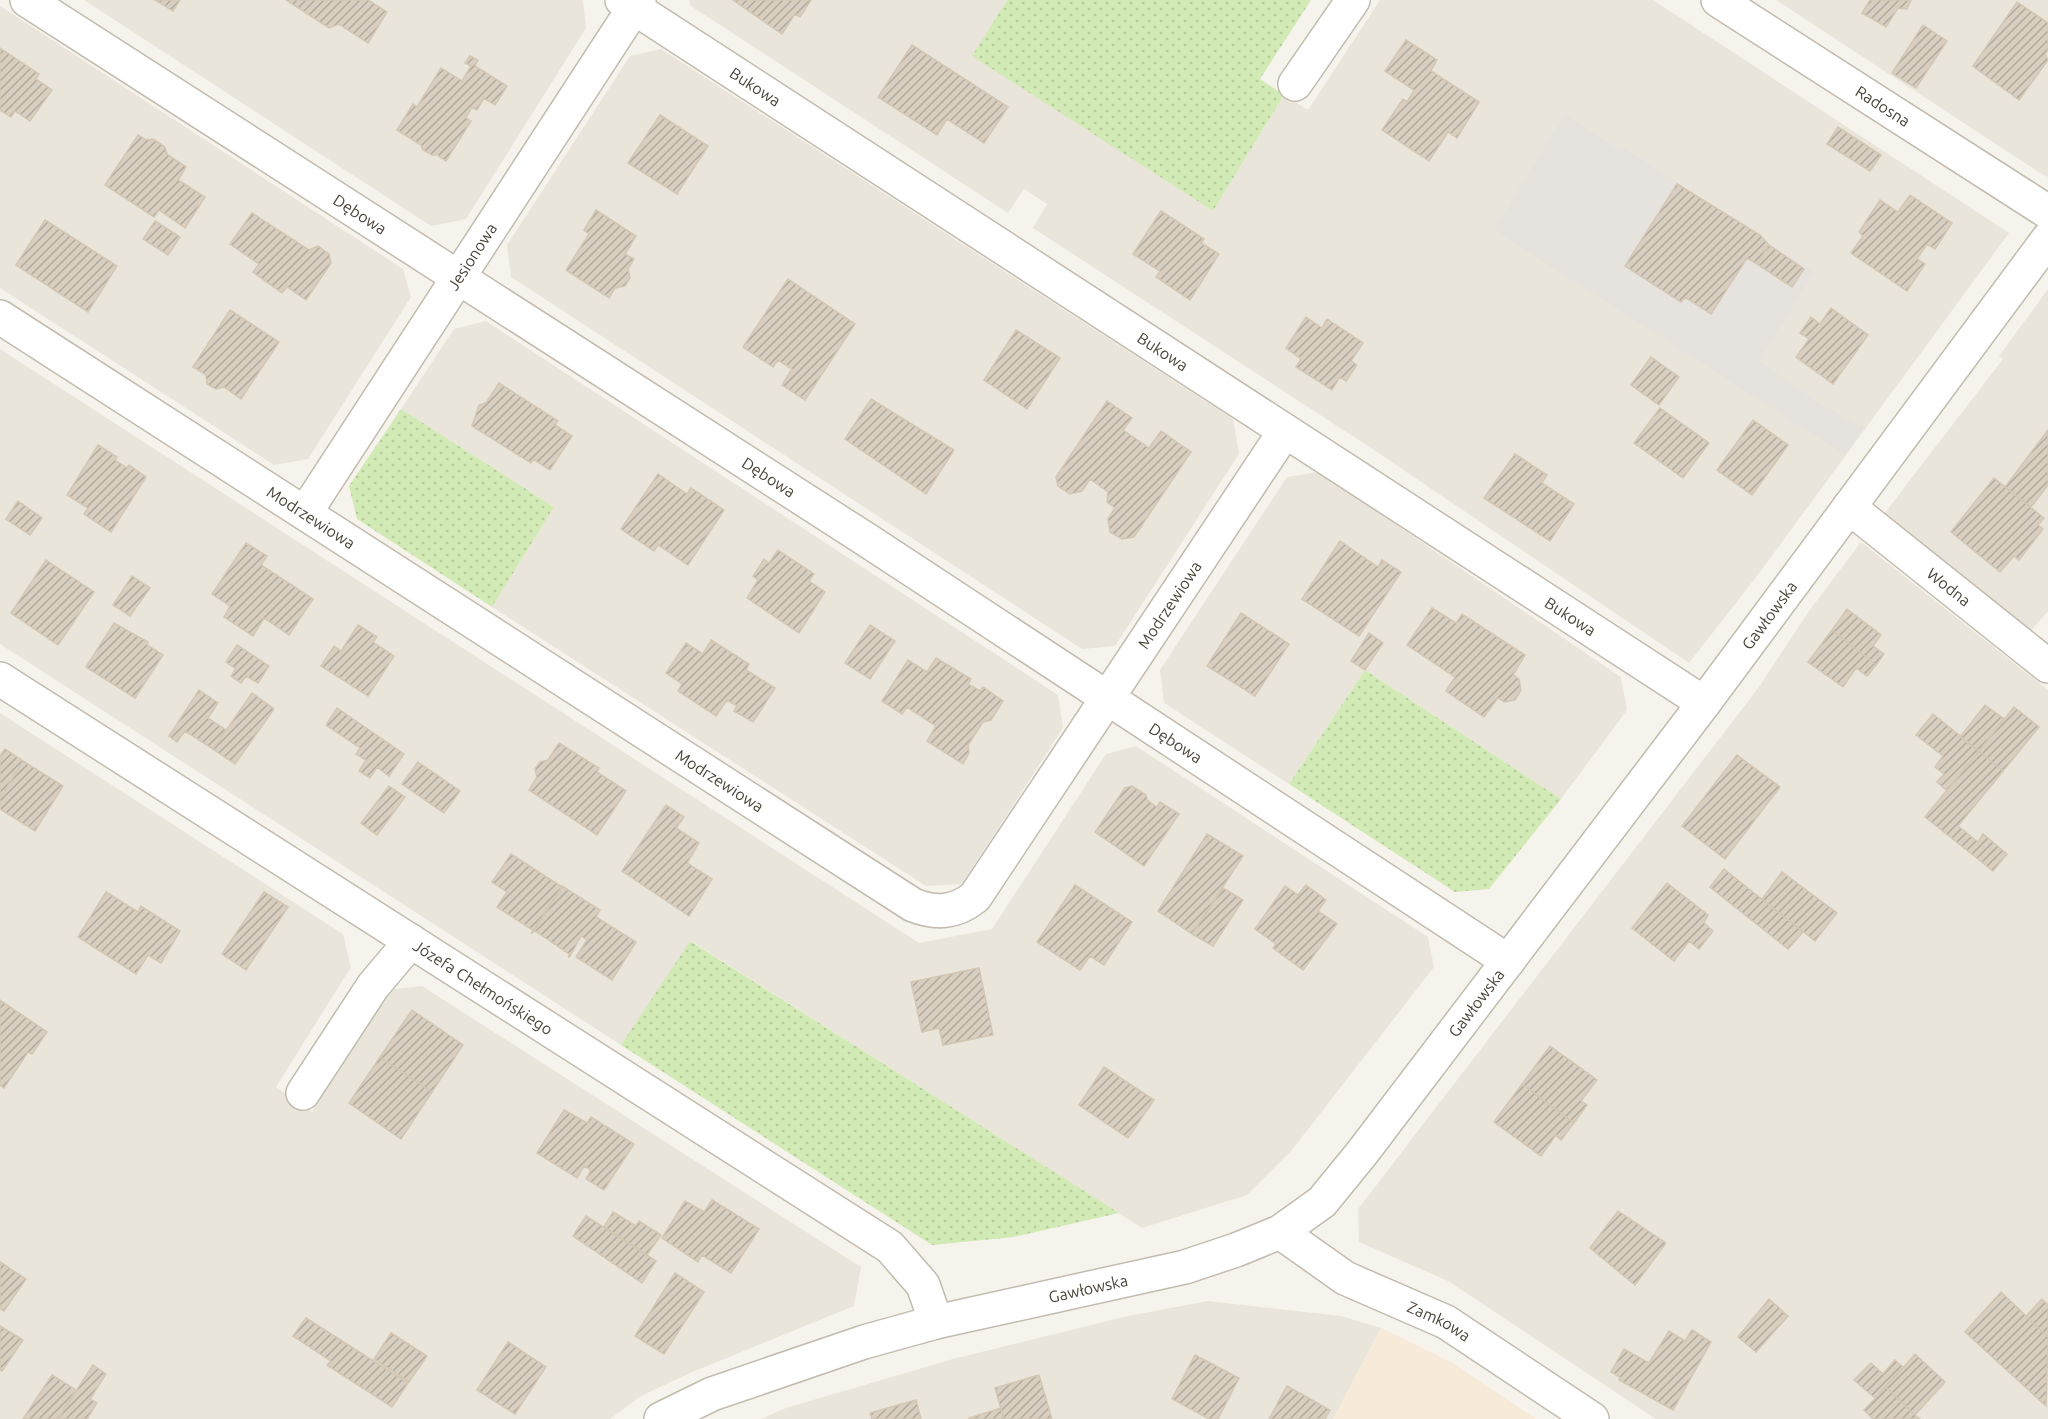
<svg xmlns="http://www.w3.org/2000/svg" width="2048" height="1419" font-family="Ubuntu,sans-serif">
  <style>
    .residential { fill: #eae5da }
    .commercial { fill: #f7ead8 }
    .industrial { fill: #e6e2dd }
    .grass { fill: url(#grass-dots) }
    .building { fill: url(#building-hatch); stroke: #d3c7b4; stroke-width: 1.5 }
    .lines { fill: none; stroke-linecap: round; stroke-linejoin: round }
    .minor-casing { stroke: #c2bbae; stroke-width: 36 }
    .tertiary-casing { stroke: #c2bbae; stroke-width: 36 }
    .minor { stroke: #fff; stroke-width: 33 }
    .tertiary { stroke: #fff; stroke-width: 33 }
    .labels { text-anchor: middle; stroke-width: 4.5; stroke-linejoin: round; paint-order: stroke }
    .street-label { font-size: 16px; fill: #4b4439; stroke: #fff }
  </style>
  <defs>
    <pattern id="grass-dots" width="8" height="8" patternUnits="userSpaceOnUse" patternTransform="scale(1.5)"><rect width="8" height="8" fill="#d2eab5"/><path d="M2 2h.1M6 6h.1" fill="none" stroke="#b6ca9c" stroke-width="1.8" stroke-linecap="round"/></pattern>
    <pattern id="building-hatch" width="6" height="6" patternUnits="userSpaceOnUse" patternTransform="scale(1.5)"><rect width="6" height="6" fill="#d8cfc1"/><path d="M-1 1l2-2M0 6l6-6M5 7l2-2" fill="none" stroke="#b1aa9e"/></pattern>
  </defs>
  <rect width="100%" height="100%" fill="#f6f3ec"/>
  <path class="residential" d="M84,0h499l3,28 -120,191 -35,7z
    M689,0h318l-34,55 240,156 71,-116 24,15 72,-110h273l356,233 -249,339 -71,91 -318,-215 -338,-220 14,-24 -23,-15 -16,24 -317,-207z
    M1776,0h272v177l-8,-4z
    M0,6l403,263 8,28 -103,162 -34,6 -274,-177z
    M661,49l572,370 6,35 -124,192 -33,3 -571,-372 -4,-32 123,-189z
    M2048,289v322l-17,20 -147,-117 119,-155 -4,-3z
    M486,321l572,374 5,33 -101,156 -36,2 -434,-279 62,-100 -153,-98 53,-80z
    M0,349l919,594 73,-14 114,-175 30,-8 292,191 6,30 -142,183 -45,45 -105,33 -451,-287 -70,104 -621,-401z
    M1318,472l303,205 6,33 -66,89 -196,-129 -76,114 -125,-81 -4,-33 127,-193z
    M1861,542l187,148v729h-392l-208,-138 -89,-39 -1,-33 401,-522 50,-76z
    M0,713l343,221 8,33 -75,120 36,25 76,-122 34,-4 439,281 -7,39 -164,67 -49,23 -31,23h-610z
    M1208,1301l133,15 40,12 -48,91h-572l25,-11 167,-49 175,-43z"/>
  <path class="commercial" d="M1381,1328l70,34 85,57h-203z"/>
  <path class="industrial" d="M1565,114l52,34 3,-3 194,127 -55,89 60,42 45,25 -19,27 -351,-225z"/>
  <path class="grass" d="M1007,0h304l-51,79 24,16 -71,116 -241,-155z
    M401,409l153,98 -62,100 -135,-88 -8,-33z
    M1365,670l196,129 -72,90 -34,3 -166,-108z
    M690,941l429,272 -105,24 -82,8 -311,-200z"/>
  <path class="building" d="M155,0h25l-7,11z
    M286,0h82l19,12 -19,31 -29,-19 -10,4z
    M733,0h78l-11,17 -5,-3 -13,20z
    M1870,0h-1h42l-4,9 -9,-1 -12,19 -24,-14z
    M2017,2l31,21v27l-3,4 3,6 -29,40 -46,-34z
    M1923,25l24,16 -31,47 -24,-15z
    M1406,40l31,20 -6,11 48,31 -22,36 -9,-6 -19,29 -47,-31 21,-31 4,3 7,-12 -29,-19z
    M912,45l96,62 -24,36 -37,-24 -10,16 -59,-38z
    M0,48l39,26 -3,5 16,11 -22,31 -15,-10 -4,6 -11,-7z
    M470,56l8,4 -3,6 32,20 -12,19 -11,-7 -7,12 -5,-3 -6,11 5,3 -25,40 -9,-6h-5l-9,-5 -2,-5 -24,-15 16,-26 4,3 24,-39 21,13 9,-15 -6,-3z
    M660,115l48,31 -31,48 -49,-31z
    M1838,127l43,28 -11,16 -43,-27z
    M138,135l8,5 7,-1 12,8 2,7 19,13 -8,13 27,17 -20,31 -26,-18 -5,7 -49,-32z
    M1677,184l83,51 9,10 -12,19 -10,-6 -36,56 -26,-17 -4,5 -56,-36z
    M1910,195l42,28 -17,26 -8,-5 -10,15 8,5 -18,27 -56,-38 12,-17 -4,-4 21,-32 18,12z
    M596,210l40,26 -11,18 9,5 -6,10 2,9 -5,8 -10,2 -6,10 -43,-28 23,-36 -5,-4z
    M1161,211l43,28 -3,4 18,11 -29,46 -34,-23 4,-6 -27,-17z
    M252,213l57,37 9,-4 11,8 2,9 -25,37 -19,-13 -5,6 -29,-21 6,-8 -29,-20z
    M45,220l72,46 -29,46 -72,-47z
    M155,221l25,16 -12,18 -25,-16z
    M1769,245l35,24 -12,18 -35,-23z
    M788,279l67,45 -50,76 -23,-15 10,-16 -14,-9 -5,7 -30,-20z
    M1831,308l37,27 -35,49 -37,-27 13,-18 -9,-6 11,-16 9,7z
    M230,310l49,32 -38,57 -17,-12 -8,2 -9,-5 -1,-9 -13,-8z
    M1306,317l16,11 5,-9 36,24 -12,18 6,4 -11,16 -6,-4 -8,13 -36,-23 5,-8 -15,-11z
    M1016,330l44,28 -33,51 -43,-29z
    M1651,357l28,20 -20,28 -28,-20z
    M499,383l59,38 -3,4 17,11 -22,34 -17,-11 -2,4 -59,-37 7,-21 7,-2z
    M871,399l83,51 -28,44 -81,-55z
    M1107,401l25,17 -9,12 26,18 12,-17 30,21 -57,85 -12,2 -12,-7 -2,-13 7,-11 -8,-6 1,-10 -18,-13 -8,12 -12,3 -12,-8 -2,-9z
    M1660,408l49,35 -26,35 -49,-35z
    M1753,420l35,25 -36,50 -35,-25z
    M2048,430v55l-17,22 -26,-20z
    M98,445l19,12 -2,3 12,8 2,-3 17,12 -35,55 -27,-18 4,-6 -21,-13z
    M1515,454l32,21 -5,8 32,21 -24,37 -66,-43z
    M658,474l29,20 4,-6 33,22 -36,55 -30,-20 -4,6 -33,-22z
    M1994,478l50,40 -6,7 5,4 -24,31 -5,-4 -14,16 -49,-40z
    M18,501l24,17 -12,17 -24,-16z
    M1340,541l38,26 4,-7 19,12 -42,64 -57,-37z
    M246,543l21,13 -6,9 52,34 -24,36 -25,-17 -11,18 -29,-19 6,-11 -18,-12z
    M778,550l36,24 -5,7 16,11 -26,41 -52,-35 11,-18 -5,-4 11,-17 5,4z
    M46,560l48,32 -36,53 -47,-32z
    M132,576l18,12 -20,28 -17,-11z
    M1432,608l24,15 6,-9 63,41 -12,20 6,4 2,11 -6,10 -11,2 -6,-4 -14,19 -38,-26 9,-14 -48,-32z
    M1847,609l34,26 -8,11 11,8 -8,11 -44,-35z
    M1241,613l48,31 -34,52 -48,-30z
    M114,623l34,19 -1,3 16,10 -28,43 -49,-31z
    M358,625l19,12 -4,5 21,14 -26,40 -47,-30 13,-20 7,5z
    M870,625l25,16 -25,38 -25,-16z
    M1832,630l44,35 -9,11 -11,-8 -13,19 -35,-25z
    M1369,633l14,10 -18,27 -14,-9z
    M711,640l38,24 -3,6 29,18 -22,34 -19,-11 3,-5 -10,-6 -11,16 -38,-25 4,-7 -16,-11 20,-30 17,11z
    M237,645l32,21 -11,17 -12,-7 -5,7 -10,-7 5,-7 -10,-7z
    M936,658l35,21 -3,5 12,7 3,-4 20,14 -12,19 -8,2 -15,23 1,8 -6,11 -36,-23 9,-15 -29,-19 -5,7 -20,-13 26,-41 19,12z
    M199,690l19,13 -10,15 18,12 -13,19 -28,-18 -8,11 -8,-6z
    M252,693l22,16 -39,55 -22,-15z
    M1985,705l19,14 -25,32 -19,-14z
    M2014,707l25,20 -36,44 -24,-20z
    M337,708l67,46 -15,22 -12,-9 -7,11 -11,-7 7,-11 -10,-6 4,-6 -34,-23z
    M1933,714l46,37 -32,40 -10,-9 7,-8 -9,-7 8,-11 -27,-21z
    M559,743l40,25 -2,4 29,19 -29,44 -68,-45 8,-13 -2,-8 5,-7 8,-2z
    M5,749l18,12 -23,38v-43z
    M1979,751l24,20 -45,55 20,16 5,-8 24,20 -14,17 -68,-54z
    M1737,755l43,32 -55,72 -43,-33z
    M23,761l40,25 -28,45 -35,-22v-10z
    M418,762l42,29 -16,22 -42,-29z
    M389,786l16,11 -28,38 -16,-12z
    M1132,786l14,9 1,5 10,7 3,-5 19,12 -35,52 -49,-34 30,-44z
    M666,805l18,12 -8,11 23,15 -12,20 25,16 -23,37 -67,-45z
    M1207,834l36,22 -51,78 -34,-23z
    M511,854l51,33 -28,44 -37,-24 10,-15 -15,-10z
    M1724,869l79,63 -15,17 -78,-62z
    M1782,872l55,41 -22,28 -53,-42z
    M1667,883l41,32 -4,8 9,8 -14,18 -10,-8 -15,20 -42,-33z
    M1075,885l57,37 -28,43 -14,-9 -10,14 -43,-28z
    M1306,885l20,15 -8,11 19,13 -34,46 -30,-22 3,-4 -21,-15 30,-43 13,9z
    M562,886l38,24 -4,7 40,25 -24,38 -36,-23 11,-17 -6,-4 -12,22v-4l-34,-23 -4,3z
    M1223,888l20,12 -30,46 -21,-12z
    M106,892l32,20 3,-6 39,25 -19,32 -13,-8 -12,19 -58,-37z
    M264,892l24,15 -42,63 -24,-16z
    M979,968l14,67 -50,10 -4,-17 -17,4 -11,-50z
    M0,1000l47,32 -15,22 -4,-2 -24,36 -4,-3z
    M412,1010l51,35 -31,47 -52,-35z
    M1550,1046l47,34 -16,21 6,4 -13,18 -52,-39z
    M380,1057l52,35 -31,47 -52,-36z
    M1104,1067l50,33 -26,38 -49,-33z
    M1522,1084l52,39 -13,17 -5,-5 -15,21 -47,-34z
    M564,1110l23,13 4,-6 43,27 -30,46 -18,-11 5,-9 -7,-4 -7,12 -40,-25z
    M712,1200l47,29 -28,44 -29,-18 -4,7 -36,-24 23,-37 19,11z
    M1618,1211l48,32 -31,42 -45,-37z
    M613,1212l23,14 3,-5 22,14 -14,20 -43,-28z
    M586,1216l70,45 -14,22 -69,-47z
    M0,1262l26,17 -22,32 -4,-2z
    M675,1273l29,19 -40,62 -29,-18z
    M2001,1292l47,45 -2,69 -81,-74z
    M1769,1299l19,17 -32,36 -18,-15z
    M2042,1299l6,6v32l-22,-21z
    M306,1318l102,65 -16,24 -65,-42 4,-4 -38,-25z
    M0,1326l23,14 -21,31 -2,-1z
    M1692,1330l19,12 -38,68 -54,-30 1,-3 -9,-5 13,-23 25,14 20,-32 16,10z
    M391,1333l36,23 -18,26 -35,-23z
    M508,1342l38,25 -31,47 -38,-24z
    M1915,1354l30,28 -30,33 -29,-28z
    M1195,1355l44,23 -21,41h-9l-37,-20z
    M1895,1360l8,7 -28,31 -21,-18 17,-17 12,11z
    M93,1365l13,9 -16,25 7,4 -10,16h-29z
    M52,1375l24,15 -18,29h-35z
    M1039,1375l13,44h-48l-9,-31z
    M1287,1386l43,24 -5,9h-56z
    M1886,1387l29,28 5,4h-47l-9,-9z
    M916,1400l5,19h-49l-2,-6z
    M1001,1408l3,11h-35v-1z"/>
  <g class="lines">
    <defs>
      <g id="minor">
        <path id="s1" d="M27,0l843,542 638,419"/>
        <path id="s2" d="M622,0l1082,703"/>
        <path id="s3" d="M1718,0l330,212"/>
        <path d="M1295,84l58,-84"/>
        <path id="s4" d="M0,317l913,588c23,9 42,8 62,-8l310,-466"/>
        <path id="s5" d="M1849,507l199,159"/>
        <path id="s6" d="M305,513l334,-513"/>
        <path id="s7" d="M0,679l890,568 33,38 13,37"/>
        <path d="M303,1093l70,-107 38,-45"/>
        <path id="s8" d="M1280,1232l65,46 101,44 146,97"/>
      </g>
      <g id="tertiary">
        <path id="s9" d="M661,1419l51,-25 152,-52 72,-20 249,-55 51,-17 44,-18 42,-30 40,-49 342,-450 344,-464"/>
      </g>
    </defs>
    <use href="#minor" class="minor-casing"/>
    <use href="#tertiary" class="tertiary-casing"/>
    <use href="#minor" class="minor"/>
    <use href="#tertiary" class="tertiary"/>
  </g>
  <g class="labels">
    <g class="street-label">
      <text dy="6" stroke="none"><textPath href="#s2" startOffset="159">Bukowa</textPath></text>
      <text dy="6" stroke="none"><textPath href="#s3" startOffset="196">Radosna</textPath></text>
      <text dy="6" stroke="none"><textPath href="#s1" startOffset="396">Dębowa</textPath></text>
      <text dy="6" stroke="none"><textPath href="#s6" startOffset="306">Jesionowa</textPath></text>
      <text dy="6" stroke="none"><textPath href="#s2" startOffset="645">Bukowa</textPath></text>
      <text dy="6" stroke="none"><textPath href="#s1" startOffset="882">Dębowa</textPath></text>
      <text dy="6" stroke="none"><textPath href="#s4" startOffset="370">Modrzewiowa</textPath></text>
      <text dy="6" stroke="none"><textPath href="#s5" startOffset="128">Wodna</textPath></text>
      <text dy="6" stroke="none"><textPath href="#s4" startOffset="1503">Modrzewiowa</textPath></text>
      <text dy="6" stroke="none"><textPath href="#s9" startOffset="1438">Gawłowska</textPath></text>
      <text dy="6" stroke="none"><textPath href="#s2" startOffset="1131">Bukowa</textPath></text>
      <text dy="6" stroke="none"><textPath href="#s1" startOffset="1368">Dębowa</textPath></text>
      <text dy="6" stroke="none"><textPath href="#s4" startOffset="856">Modrzewiowa</textPath></text>
      <text dy="6" stroke="none"><textPath href="#s7" startOffset="573">Józefa Chełmońskiego</textPath></text>
      <text dy="6" stroke="none"><textPath href="#s9" startOffset="952">Gawłowska</textPath></text>
      <text dy="6" stroke="none"><textPath href="#s9" startOffset="448">Gawłowska</textPath></text>
      <text dy="6" stroke="none"><textPath href="#s8" startOffset="183">Zamkowa</textPath></text>
    </g>
  </g>
</svg>
